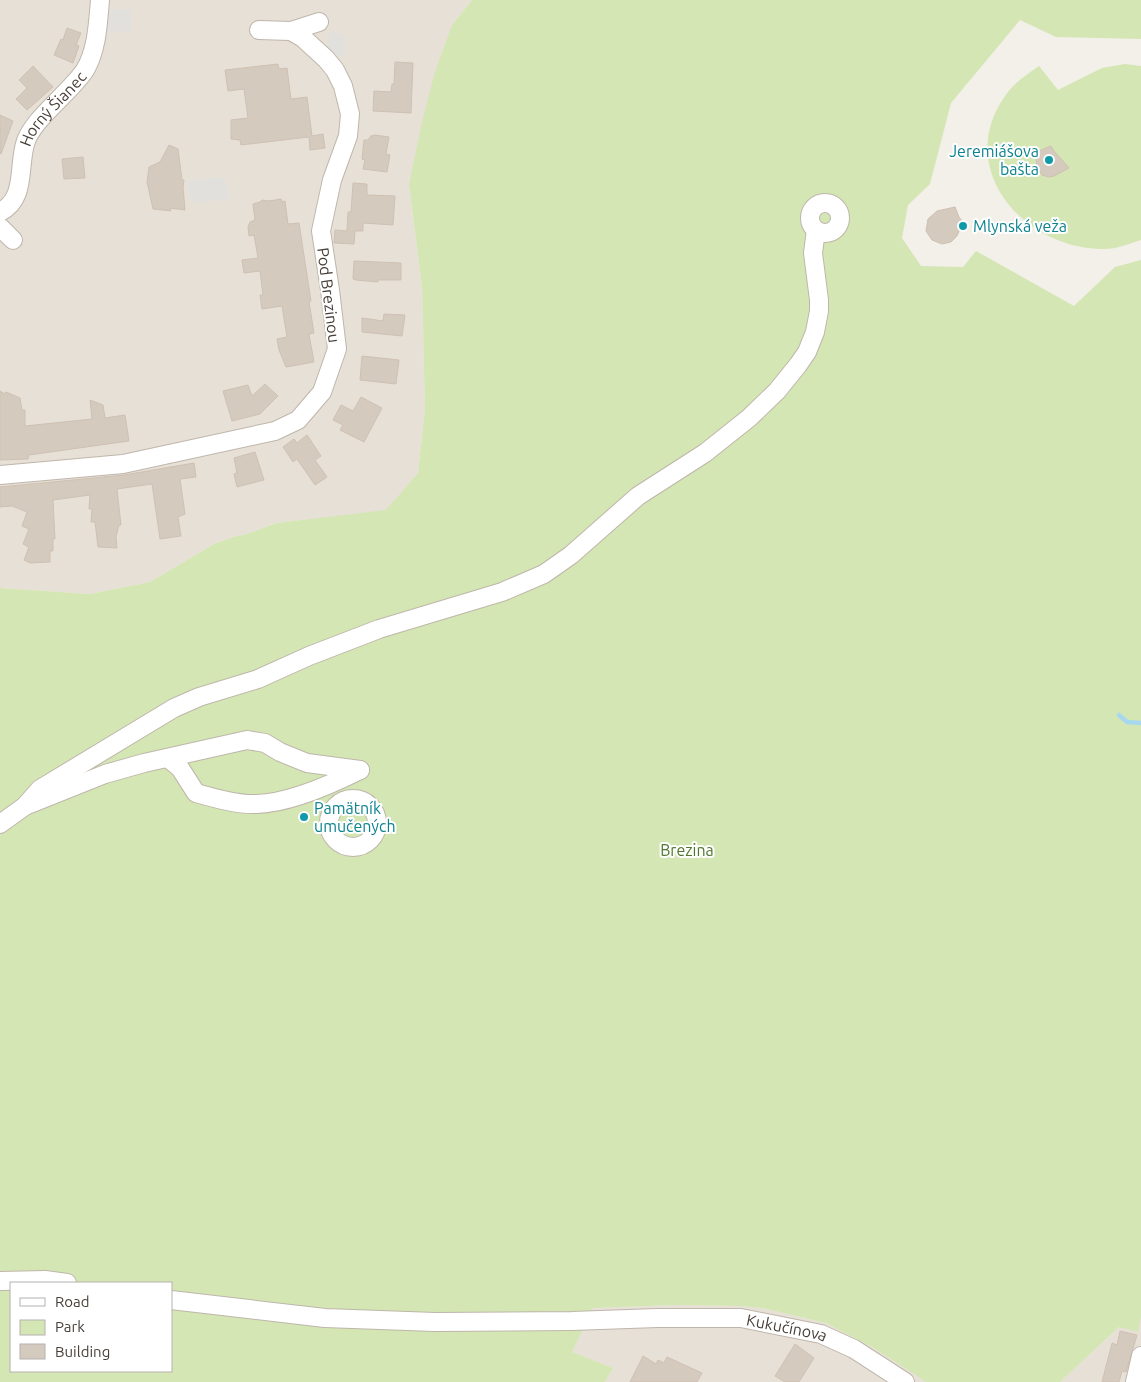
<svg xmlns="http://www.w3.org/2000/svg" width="1141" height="1382" font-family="Ubuntu,sans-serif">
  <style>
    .residential { fill: #e7e0d7 }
    .green { fill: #d4e6b3; fill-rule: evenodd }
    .parking { fill: #e2e0dd }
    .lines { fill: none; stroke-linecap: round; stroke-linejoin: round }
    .stream { stroke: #a8d8ed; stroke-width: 4.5 }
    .building { fill: #d5cabe; stroke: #cfc1b2 }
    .minor-casing { stroke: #bfb6ab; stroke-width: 20 }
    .minor { stroke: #fff; stroke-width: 18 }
    .culture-dot { fill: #0f9aa8; stroke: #fff; stroke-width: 2 }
    .labels { text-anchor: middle; stroke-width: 4; stroke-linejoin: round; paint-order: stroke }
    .street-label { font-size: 16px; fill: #473f37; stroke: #fff }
    .culture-label { font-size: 16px; fill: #0d838f; stroke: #fff; text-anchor: start }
    .park-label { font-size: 16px; fill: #50762d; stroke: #fff }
  </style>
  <rect width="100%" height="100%" fill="#f3efe9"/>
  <path class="residential" d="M0,0h472l-20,25 -43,160 13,102 3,122 -7,64 -32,38 -111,12 -28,11 -14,3 -19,7 -64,38 -60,12 -90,-6z
    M674,1305l66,1 22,2 64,15 46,24 54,35h-321l8,-14 -42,-16 22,-44z
    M1141,1316v66h-81l59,-55z"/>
  <path class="green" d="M472,0h669v39l-85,-2 -36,-17 -69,83 -21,81 -22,21 -6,33 19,28 42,1 13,-16 98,55 41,-39 26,-7v1056l-3,16 -19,-5 -59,55h-134l-54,-35 -46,-24 -64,-15 -23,-2 -65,-1 -81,3 -21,44 41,16 -8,14h-605v-794l90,6 60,-12 64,-38 19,-7 14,-3 29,-11 110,-13 32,-37 7,-64 -3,-122 -13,-102 13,-63 13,-50 17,-47zM11,1283h160v88h-160z
    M1125,64l16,2v174c-12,4 -24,9 -37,9 -78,1 -151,-79 -99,-153 8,-12 21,-21 34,-30l19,24 44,-22z"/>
  <path class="parking" d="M107,9l25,1 -1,22 -34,-1z
    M329,32l16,2 -1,23 -10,-1 -7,-6z
    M222,177l6,7 2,15 -34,4 -7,-8 -2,-14z"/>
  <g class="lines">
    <path class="stream" d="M1119,715l8,7 14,1"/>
  </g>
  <path class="building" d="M67,28l14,5 -5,12 3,1 -6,17 -19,-8 7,-16 2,1z
    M395,62l18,1 -2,50 -38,-2 1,-20 17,1 1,-8h2z
    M278,64l1,5 8,-1 4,31 16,-2 5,39 11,-2 2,14 -15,2 -1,-13 -68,8 -1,-5 -9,-1v-19l17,-2 -4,-29 -16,2 -3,-21z
    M33,66l20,21 -26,23 -11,-11 11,-11 -8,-8z
    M0,115l13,6 -12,33 -1,-1z
    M375,135l14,2 -3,17 4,1 -3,17 -24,-3 2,-9 -3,-1 2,-19h4l3,-4z
    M169,145l9,4 4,31h2l-1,7 2,23 -15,-2 1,3 -18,-2 -6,-27 2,-15 11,-5z
    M1051,146l3,5 15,17 -15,8 -5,1 -7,-2 -5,-7 -1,-10 -2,-5z
    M83,157l2,21 -21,1 -2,-20z
    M353,183l14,1v11l28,1 -2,29 -30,-2v8h-8l-1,13 -20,-1 1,-13 12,1 1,-19h3z
    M281,199l1,3 3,-1 3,23 11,-1 12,78 -2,1 5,31 -5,1 5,28 -28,5 -7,-17 -2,-11 10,-2 -5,-31 -20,3 -2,-14h3l-3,-24 -16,2 -2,-13 16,-2 -4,-23 -5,1 -1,-9 2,-5 5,-2 -2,-16 7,-2 2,-2 7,1z
    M955,207l4,10 7,9 -7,5 -2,5 -6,6 -9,2 -10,-4 -6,-9 2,-12 9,-8z
    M354,261l47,2v17h-23v2l-22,-2 -3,-1z
    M384,314l21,1 -3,21 -40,-4v-14l21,3z
    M362,356l37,4 -3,24 -36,-4z
    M265,384l13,12 -18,18 -28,7 -9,-30 25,-6 4,11z
    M0,391l5,3 1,-2 14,6 2,12h3v16l67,-7 -2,-19 13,5 2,13 20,-3 4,26 -100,14 -1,4 -28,1z
    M361,397l21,11 -18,34 -24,-12 3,-5 -10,-5 8,-15 12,6z
    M307,435l14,21 -6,4 12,17 -12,8 -18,-26 -4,3 -10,-15 11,-8 3,4z
    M255,452l9,28 -27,7 -3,-13 3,-1 -3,-15z
    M194,463l2,14 -16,2 5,35 -7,3 3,19 -21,3 -8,-55 -35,5 4,36h-2l-3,12 1,11 -19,-1 -3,-25h-4l1,-13h-3l1,-14 -37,5 2,39h-2v12h-3v11l-20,1 -6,-3 5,-13 -6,-3 6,-15 -7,-3 5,-14 -15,-6 -12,1v-20l124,-12z
    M1120,1331l17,4 -11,37 -4,-1 -3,11h-17l10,-39 5,2z
    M795,1344l19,14 -15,24h-14l-10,-6z
    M643,1356l13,8 2,-4 6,3 3,-6 35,16 -5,9h-67z"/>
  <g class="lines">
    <defs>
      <g id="minor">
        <path d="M259,30l32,1 28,-9"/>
        <circle cx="825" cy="218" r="15"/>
        <path id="s1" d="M0,212c26,-13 18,-43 25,-68 6,-24 45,-51 60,-74 12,-20 13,-47 15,-70"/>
        <path d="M0,227l13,13"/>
        <path d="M0,475l123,-11 152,-33 23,-11 24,-28 15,-43 -7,-59 -9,-59 11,-51 16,-44 2,-22 -7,-28 -8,-16 -9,-11 -23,-21 -12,-7"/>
        <path d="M168,758l12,10 16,25c18,5 42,12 61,11 31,-1 75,-20 103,-34"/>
        <circle cx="353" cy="823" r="24"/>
        <path d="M25,806l15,-17 134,-81 25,-11 59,-18 51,-23 70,-27 123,-37 42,-18 27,-19 67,-59 67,-43 44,-35 28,-27 21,-26 9,-13 8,-20 4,-21v-11l-6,-47 3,-23"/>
        <path d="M0,824l25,-18 80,-32 39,-11 103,-23 18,3 15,9 27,11 53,7"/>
        <path d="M0,1281l45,-1 22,3"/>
        <path id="s2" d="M171,1300l154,18 110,4 137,-1 85,-3h84l80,16 33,15 51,33"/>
        <path d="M1135,1382l6,-26"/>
      </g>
    </defs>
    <use href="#minor" class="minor-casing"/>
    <use href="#minor" class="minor"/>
  </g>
  <g class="culture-dot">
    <circle cx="1049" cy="160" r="5"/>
    <circle cx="963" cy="226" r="5"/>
    <circle cx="304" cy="817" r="5"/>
  </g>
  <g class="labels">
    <g class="street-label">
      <text dy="6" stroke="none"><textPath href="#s1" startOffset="121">Horný Šianec</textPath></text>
      <text transform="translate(329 295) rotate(83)" y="6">Pod Brezinou</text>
      <text dy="6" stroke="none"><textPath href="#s2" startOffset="618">Kukučínova</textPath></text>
    </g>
    <g class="culture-label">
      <text x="1039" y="157" text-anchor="end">Jeremiášova<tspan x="1039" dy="18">bašta</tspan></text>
      <text x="973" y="232">Mlynská veža</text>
      <text x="314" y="814">Pamätník<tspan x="314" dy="18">umučených</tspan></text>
    </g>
    <g class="park-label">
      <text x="687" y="856">Brezina</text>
    </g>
  </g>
  <rect x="10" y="1282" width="162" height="90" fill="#ffffff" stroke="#b5b2af"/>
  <rect x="20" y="1298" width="25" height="8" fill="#ffffff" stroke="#b5b2af"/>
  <text x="55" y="1307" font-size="15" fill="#473f37">Road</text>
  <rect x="20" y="1320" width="25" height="15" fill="#d4e6b3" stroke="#b5b2af"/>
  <text x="55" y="1332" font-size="15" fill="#473f37">Park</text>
  <rect x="20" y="1344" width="25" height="15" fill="#d5cabe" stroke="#b5b2af"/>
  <text x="55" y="1357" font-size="15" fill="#473f37">Building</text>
</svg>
